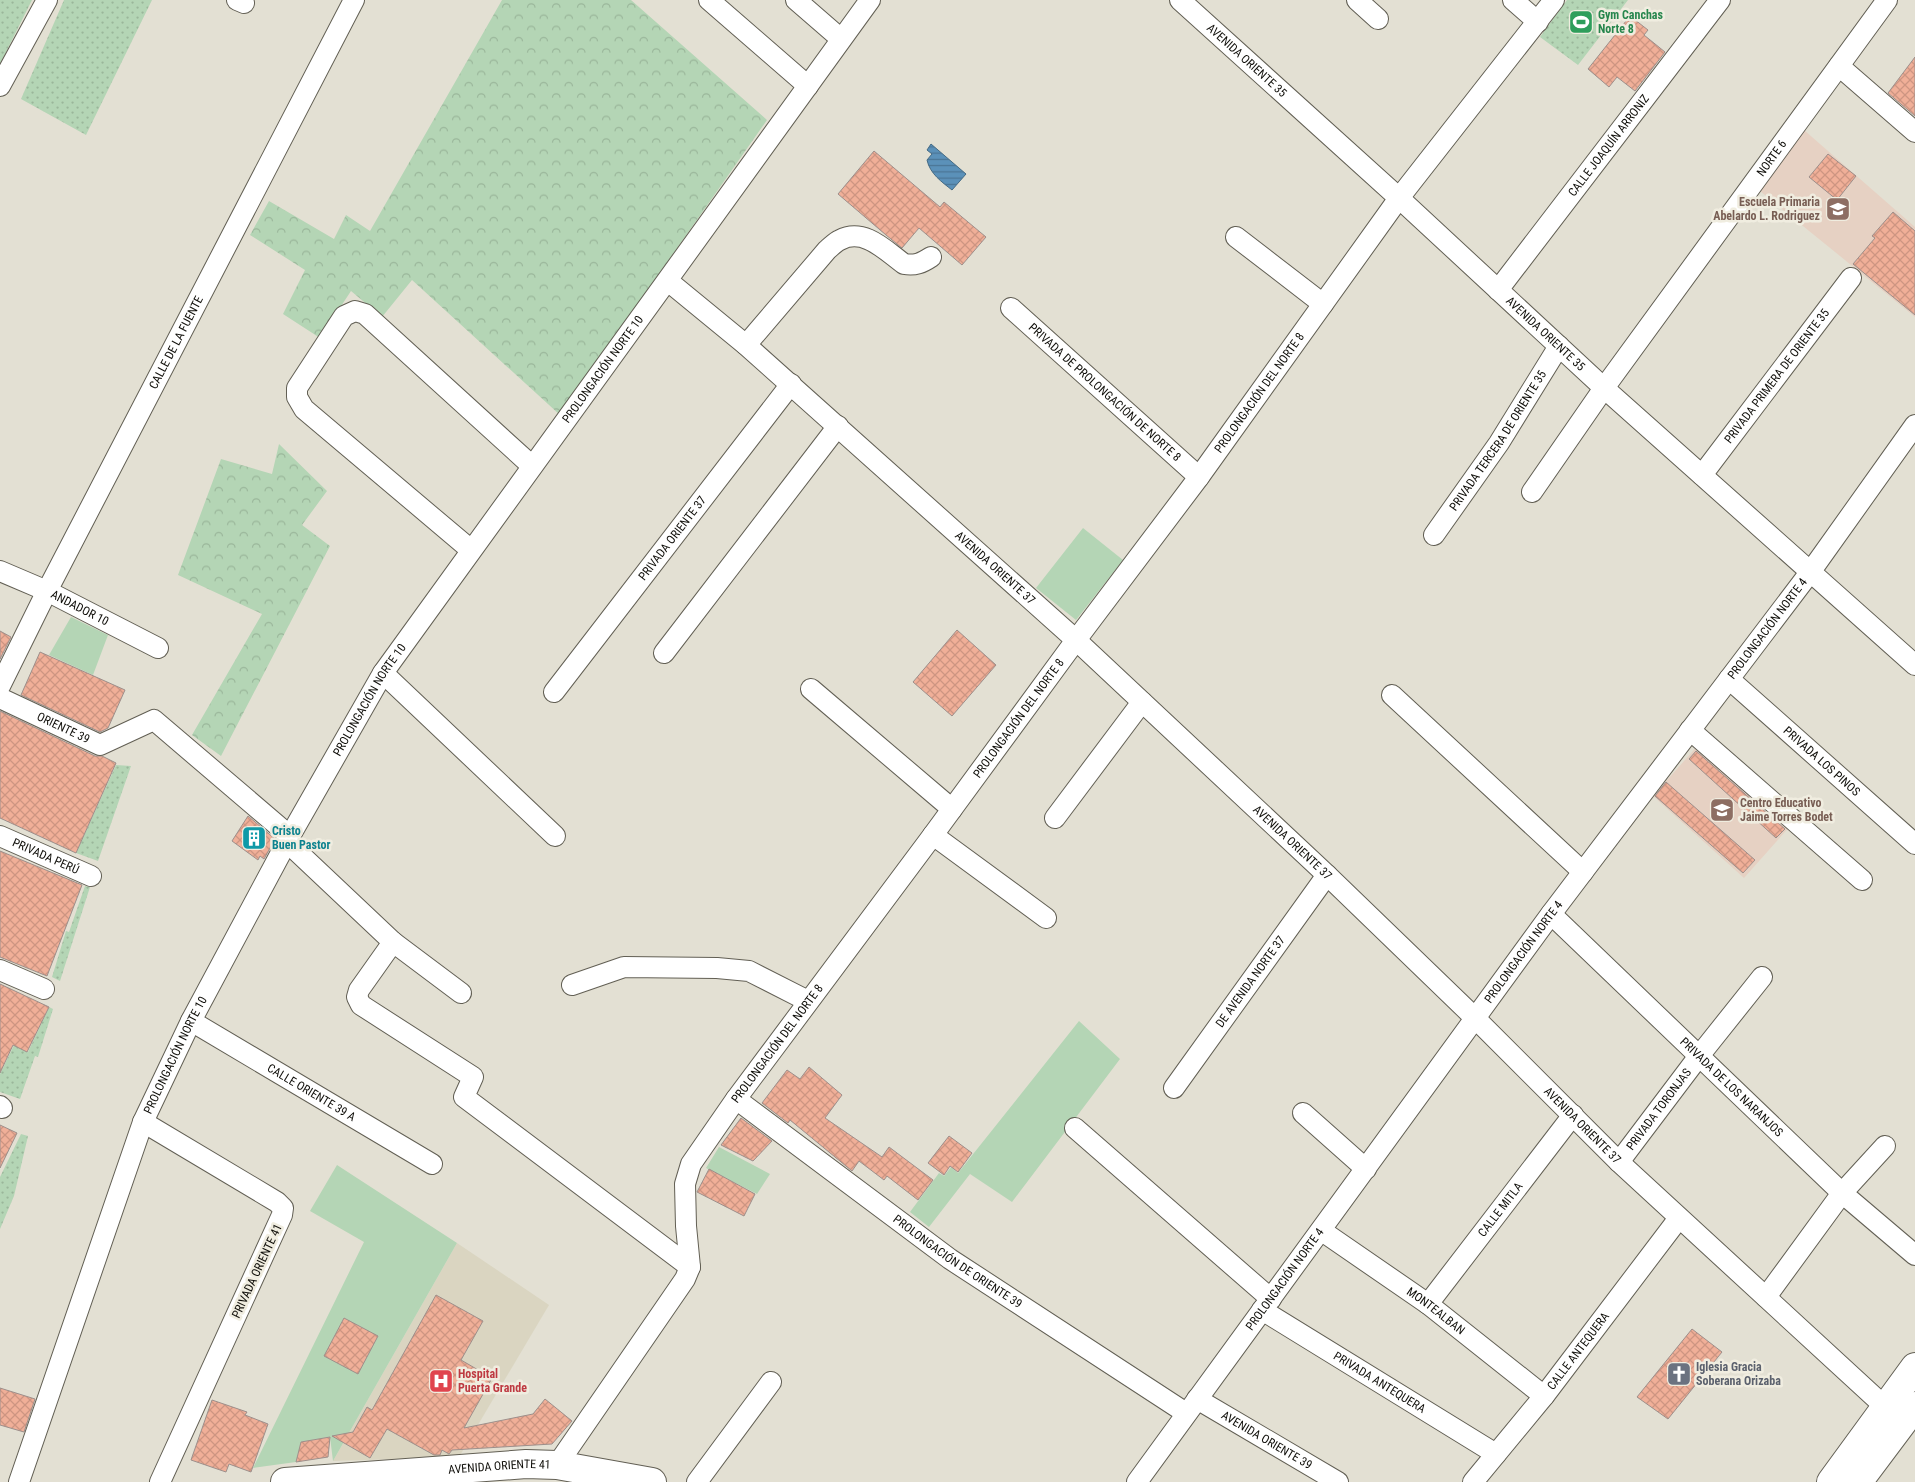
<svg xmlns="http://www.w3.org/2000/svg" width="1915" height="1482" font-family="'Roboto Condensed',sans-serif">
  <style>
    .education { fill: #e6d1c3 }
    .built { fill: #dad5c1 }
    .green { fill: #b4d5b5 }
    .forest { fill: url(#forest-crowns) }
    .park { fill: url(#park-dots) }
    .water { fill: url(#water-rules); stroke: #446a84 }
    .building { fill: url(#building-cross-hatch); stroke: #9d8f8b }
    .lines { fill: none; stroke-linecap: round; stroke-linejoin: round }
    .street-casing { stroke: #625f54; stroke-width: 22 }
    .secondary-casing { stroke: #625f54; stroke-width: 30 }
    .street { stroke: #fff; stroke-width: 20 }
    .secondary { stroke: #fff; stroke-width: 28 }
    .labels { text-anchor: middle; stroke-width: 5; stroke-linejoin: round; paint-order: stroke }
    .leisure-label { font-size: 12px; font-weight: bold; fill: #27864d; stroke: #f0ede0; text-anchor: start }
    .street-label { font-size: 12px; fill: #0f0e09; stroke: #f0ede0 }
    .education-label { font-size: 12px; font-weight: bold; fill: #785e54; stroke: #f0ede0; text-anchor: end }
    .culture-label { font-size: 12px; font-weight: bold; fill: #0d838f; stroke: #f0ede0; text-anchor: start }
    .worship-label { font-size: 12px; font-weight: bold; fill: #5b616d; stroke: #f0ede0; text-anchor: start }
    .health-label { font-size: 12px; font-weight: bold; fill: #be3a42; stroke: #f0ede0; text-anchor: start }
  </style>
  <defs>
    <pattern id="forest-crowns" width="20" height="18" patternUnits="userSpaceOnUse" patternTransform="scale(1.25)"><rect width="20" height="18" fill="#b4d5b5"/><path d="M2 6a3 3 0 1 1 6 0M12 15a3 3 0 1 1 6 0" fill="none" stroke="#9ab69a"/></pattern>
    <pattern id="park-dots" width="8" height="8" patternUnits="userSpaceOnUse" patternTransform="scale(1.25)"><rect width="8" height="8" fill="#b4d5b5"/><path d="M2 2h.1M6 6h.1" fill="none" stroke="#9ab69a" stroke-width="1.8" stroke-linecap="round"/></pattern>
    <pattern id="water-rules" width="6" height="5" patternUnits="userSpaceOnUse" patternTransform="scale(1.25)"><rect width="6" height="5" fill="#5b91b9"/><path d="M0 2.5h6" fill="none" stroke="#4a7595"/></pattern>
    <pattern id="building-cross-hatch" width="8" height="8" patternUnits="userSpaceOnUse" patternTransform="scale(1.25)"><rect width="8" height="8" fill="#f0af98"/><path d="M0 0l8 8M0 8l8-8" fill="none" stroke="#cd9582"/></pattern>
  </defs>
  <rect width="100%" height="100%" fill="#e3e0d3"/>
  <path class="education" d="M1804,130l111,97v90l-155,-126z
    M1700,743l92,81 -48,54 -91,-82z"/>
  <path class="built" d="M457,1243l92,62 -90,152 -126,4z"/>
  <path class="green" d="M1083,528l40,32 -47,60 -40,-32z
    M71,617l37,18 -15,40 -44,-20z
    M1079,1021l41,38 -108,143 -42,-28 -41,53 -19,-15 29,-39 5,3 7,-9 7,6z
    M719,1147l51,27 -13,20 -51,-26z
    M337,1165l120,78 -124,218 -3,-24 -29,5 -5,20 -43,6 111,-226 -54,-31z"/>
  <path class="forest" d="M502,0h129l136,120 -207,295 -148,-135 -30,37 -31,-26 -31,47 -37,-24 22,-44 -55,-35 19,-34 65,38 12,-24 24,16z
    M279,444l48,47 -25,34 28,21 -109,210 -29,-21 70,-121 -84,-39 43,-116 51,15z"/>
  <path class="park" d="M0,0h32l-32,64z
    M64,0h88l-66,135 -65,-36z
    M1567,0h61l-50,65 -38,-28z
    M116,765l15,1 -33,95 -22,-8z
    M85,886l5,1 -30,94 -8,-4 14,-46 3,1z
    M49,1007l4,2 -15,48 -3,-1 -15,43 -20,-7v-18l14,-29 14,7z
    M21,1134l7,2 -14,60 -14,33v-52z"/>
  <path class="water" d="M931,144l35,30 -14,16c-10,-8 -22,-16 -25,-30l5,-6 -5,-4z"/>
  <path class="building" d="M1630,16l18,14 -4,5 21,17 -30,39 -18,-14 -8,10 -21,-18z
    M1915,57v59l-27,-23z
    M874,151l66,56 4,-5 42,35 -24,28 -43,-37 -17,20 -16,-13 -48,-41z
    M1828,154l28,22 -19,24 -28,-23z
    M1893,212l22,19v84l-62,-51 22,-26 -3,-2z
    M957,630l39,35 -44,51 -39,-34z
    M0,631l11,6 -11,22z
    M40,652l85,38 -17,38 -8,4 -79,-37z
    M0,711l95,45h7l14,7 -40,90 -76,-35z
    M1696,751l89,78 -9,9 -87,-79z
    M1666,782l89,78 -12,13 -88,-77z
    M248,816l27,23 -11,20 -4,-3 -2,4 -26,-19z
    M0,851l82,34 -35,91 -47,-19z
    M0,984l49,23 -22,45 -14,-7 -13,28z
    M809,1067l33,28 -17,23 57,39 7,-10 44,33 -15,20 -31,-24 -3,4 -25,-19 -7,10 -62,-51 -2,3 -26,-20 25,-33 13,9z
    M741,1118l31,23 -19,20 -32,-16z
    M0,1125l17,8 -17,35z
    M949,1136l23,17 -14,19 -8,-6 -6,9 -16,-12z
    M709,1169l46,25 -11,22 -47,-24z
    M436,1295l47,26 -22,39 31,18 -28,50 69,-14 12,-15 27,22 -20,23 -100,6 -3,4 -7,-4 -2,5h-6l-47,-26 -17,29 -38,-22 21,-4 14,-25 5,3z
    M344,1318l34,18 -20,38 -34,-18z
    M1692,1329l30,23 -54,67 -31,-22z
    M0,1388l35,11 -11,33 -24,-7z
    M212,1400l35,12 -2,3 23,9 -17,48 -22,-8 -3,8 -35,-12z
    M330,1437l-2,20 -32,5 5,-20z"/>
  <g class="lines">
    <defs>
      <g id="street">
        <path d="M237,0l7,3"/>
        <path d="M709,0l99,86"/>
        <path d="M796,0l45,39"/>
        <path id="s1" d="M1180,0l219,198 205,190 311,277"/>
        <path d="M1357,0l21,19"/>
        <path d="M1513,0l25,22"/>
        <path d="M1839,66l76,66"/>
        <path d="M0,86l47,-86"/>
        <path d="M1236,237l87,67"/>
        <path id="s2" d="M668,281l78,64 330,295 251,235 148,143 144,144 276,254"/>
        <path id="s3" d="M1498,290l222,-290"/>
        <path id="s4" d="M1011,308l188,169"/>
        <path d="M746,345l81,-95c4,-3 8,-8 13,-10 24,-13 46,11 64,24 11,2 18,-1 27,-7"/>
        <path id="s5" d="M1702,475l149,-197"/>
        <path id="s6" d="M1532,492l72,-104 283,-388"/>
        <path id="s7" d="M1434,535l65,-92 60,-97"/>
        <path d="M471,550l-167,-141 -7,-12v-9l47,-72 11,-5 10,3 167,152"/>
        <path id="s8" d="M0,571l47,20 111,57"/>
        <path d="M664,653l174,-227"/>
        <path d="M383,673l172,163"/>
        <path id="s9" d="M1729,679l186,165"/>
        <path id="s10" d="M0,686l47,-95 307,-591"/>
        <path d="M811,689l141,120"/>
        <path id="s11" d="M554,692l237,-308"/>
        <path d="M1392,695l191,177"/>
        <path id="s12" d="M0,698l100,47 54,-25 136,116"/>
        <path d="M1690,730l172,150"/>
        <path d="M1055,818l87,-116"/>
        <path d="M933,835l113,83"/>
        <path id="s13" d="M0,836l91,40"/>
        <path d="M287,842l106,100 68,51"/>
        <path id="s14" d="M1551,914l291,279 73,62"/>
        <path d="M393,942l-34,48 -2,7 4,8 112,72 -9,20 226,170"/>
        <path d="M0,970l44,19"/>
        <path d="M572,985l52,-18 93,1 32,3 59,30"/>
        <path id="s15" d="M191,1021l241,143"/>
        <path id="s16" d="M1174,1088l153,-213"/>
        <path id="s17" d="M736,1099l214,160 236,154"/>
        <path d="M0,1106l2,2"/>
        <path d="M1303,1113l63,56"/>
        <path d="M143,1122l134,80 6,6 -1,7 -122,267"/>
        <path d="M1075,1128l196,171"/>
        <path id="s18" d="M1619,1162l80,-106 63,-79"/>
        <path id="s19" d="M1322,1231l106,73 116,92"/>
        <path d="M1766,1297l76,-104 43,-47"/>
        <path id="s20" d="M1428,1304l145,-189"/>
        <path id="s21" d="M1262,1310l234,144"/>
        <path id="s22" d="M1197,1399l141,83"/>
        <path id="s23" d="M557,1465l128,-186 5,-12 -4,-41 -1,-42 6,-20 45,-65 197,-264 143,-195 123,-163 200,-279 155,-198"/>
        <path id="s24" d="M19,1482l124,-360 48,-101 99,-185 93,-163 487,-673"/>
        <path d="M697,1482l74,-100"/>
        <path id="s25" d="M1137,1482l414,-568 260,-343 104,-146"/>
        <path id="s26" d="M1473,1482l71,-86 135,-178"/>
      </g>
      <g id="secondary">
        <path id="s27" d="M285,1482l241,-18 31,1 95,17"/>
        <path d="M1831,1482l84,-115"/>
        <path d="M1858,1482l57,-76"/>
      </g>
    </defs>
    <use href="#street" class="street-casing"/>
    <use href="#secondary" class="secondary-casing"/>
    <use href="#street" class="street"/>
    <use href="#secondary" class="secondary"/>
  </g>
  <defs>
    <symbol id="stadium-square" viewBox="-11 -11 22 22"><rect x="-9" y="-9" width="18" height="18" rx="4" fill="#2e9e5b" stroke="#f0ede0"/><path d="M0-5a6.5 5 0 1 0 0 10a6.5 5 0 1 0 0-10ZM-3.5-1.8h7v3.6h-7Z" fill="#fff"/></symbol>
    <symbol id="school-square" viewBox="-11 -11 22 22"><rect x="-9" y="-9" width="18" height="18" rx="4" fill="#8d6e63" stroke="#f0ede0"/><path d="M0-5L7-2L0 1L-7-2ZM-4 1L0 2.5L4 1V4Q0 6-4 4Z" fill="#fff"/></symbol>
    <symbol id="building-square" viewBox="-11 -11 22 22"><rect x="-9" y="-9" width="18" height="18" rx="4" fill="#0f9aa8" stroke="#f0ede0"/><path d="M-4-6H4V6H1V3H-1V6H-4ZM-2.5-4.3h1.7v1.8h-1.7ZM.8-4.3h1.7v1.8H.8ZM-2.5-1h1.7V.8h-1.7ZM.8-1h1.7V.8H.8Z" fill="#fff"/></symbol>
    <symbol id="church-square" viewBox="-11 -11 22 22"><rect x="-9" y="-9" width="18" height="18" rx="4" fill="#6b7280" stroke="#f0ede0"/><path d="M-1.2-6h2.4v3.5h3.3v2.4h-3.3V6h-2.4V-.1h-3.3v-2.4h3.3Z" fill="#fff"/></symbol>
    <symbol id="hospital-square" viewBox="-11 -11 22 22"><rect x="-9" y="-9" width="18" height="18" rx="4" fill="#e0444e" stroke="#f0ede0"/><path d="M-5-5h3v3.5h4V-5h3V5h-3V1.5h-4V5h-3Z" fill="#fff"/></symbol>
  </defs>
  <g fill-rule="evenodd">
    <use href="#stadium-square" x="1567" y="8" width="28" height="28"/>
    <use href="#school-square" x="1824" y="195" width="28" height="28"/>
    <use href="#school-square" x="1708" y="796" width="28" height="28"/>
    <use href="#building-square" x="240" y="824" width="28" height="28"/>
    <use href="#church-square" x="1665" y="1360" width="28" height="28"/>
    <use href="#hospital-square" x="427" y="1367" width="28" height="28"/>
  </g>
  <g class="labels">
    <g class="leisure-label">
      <text x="1598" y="19">Gym Canchas<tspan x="1598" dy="14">Norte 8</tspan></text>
    </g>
    <g class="street-label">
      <text dy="4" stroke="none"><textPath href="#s1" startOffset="90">AVENIDA ORIENTE 35</textPath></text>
      <text dy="4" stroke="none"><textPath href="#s3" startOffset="182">CALLE JOAQUÍN ARRONIZ</textPath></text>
      <text dy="4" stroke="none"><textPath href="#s6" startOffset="411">NORTE 6</textPath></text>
      <text dy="4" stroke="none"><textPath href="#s1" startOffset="495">AVENIDA ORIENTE 35</textPath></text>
      <text dy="4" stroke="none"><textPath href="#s10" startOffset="386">CALLE DE LA FUENTE</textPath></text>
      <text dy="4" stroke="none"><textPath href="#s24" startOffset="1265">PROLONGACIÓN NORTE 10</textPath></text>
      <text dy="4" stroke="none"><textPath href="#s5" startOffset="124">PRIVADA PRIMERA DE ORIENTE 35</textPath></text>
      <text dy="4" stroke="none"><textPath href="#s4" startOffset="126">PRIVADA DE PROLONGACIÓN DE NORTE 8</textPath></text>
      <text dy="4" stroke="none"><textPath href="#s23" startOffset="1301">PROLONGACIÓN DEL NORTE 8</textPath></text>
      <text dy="4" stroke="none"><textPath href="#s7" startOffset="114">PRIVADA TERCERA DE ORIENTE 35</textPath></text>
      <text dy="4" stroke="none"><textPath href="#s11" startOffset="194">PRIVADA ORIENTE 37</textPath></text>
      <text dy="4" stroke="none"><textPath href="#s2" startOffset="435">AVENIDA ORIENTE 37</textPath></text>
      <text dy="4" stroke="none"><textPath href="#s8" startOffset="88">ANDADOR 10</textPath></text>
      <text dy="4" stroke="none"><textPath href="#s25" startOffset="1061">PROLONGACIÓN NORTE 4</textPath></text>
      <text dy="4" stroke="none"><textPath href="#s24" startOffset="860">PROLONGACIÓN NORTE 10</textPath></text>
      <text dy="4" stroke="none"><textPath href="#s23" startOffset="896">PROLONGACIÓN DEL NORTE 8</textPath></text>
      <text dy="4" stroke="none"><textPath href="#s12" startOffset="70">ORIENTE 39</textPath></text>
      <text dy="4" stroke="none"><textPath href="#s9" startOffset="124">PRIVADA LOS PINOS</textPath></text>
      <text dy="4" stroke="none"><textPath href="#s2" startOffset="840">AVENIDA ORIENTE 37</textPath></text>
      <text dy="4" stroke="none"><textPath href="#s13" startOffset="50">PRIVADA PERÚ</textPath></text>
      <text dy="4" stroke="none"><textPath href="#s25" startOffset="656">PROLONGACIÓN NORTE 4</textPath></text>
      <text dy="4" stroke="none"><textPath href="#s16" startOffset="131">DE AVENIDA NORTE 37</textPath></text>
      <text dy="4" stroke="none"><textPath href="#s23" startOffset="491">PROLONGACIÓN DEL NORTE 8</textPath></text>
      <text dy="4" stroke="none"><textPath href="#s24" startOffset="455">PROLONGACIÓN NORTE 10</textPath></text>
      <text dy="4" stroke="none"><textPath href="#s14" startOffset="250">PRIVADA DE LOS NARANJOS</textPath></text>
      <text dy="4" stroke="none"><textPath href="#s15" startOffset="140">CALLE ORIENTE 39 A</textPath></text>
      <text dy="4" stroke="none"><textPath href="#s18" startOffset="66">PRIVADA TORONJAS</textPath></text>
      <text dy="4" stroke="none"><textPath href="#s2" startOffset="1245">AVENIDA ORIENTE 37</textPath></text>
      <text dy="4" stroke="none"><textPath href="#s20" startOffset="119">CALLE MITLA</textPath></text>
      <text dy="4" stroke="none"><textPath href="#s17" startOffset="275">PROLONGACIÓN DE ORIENTE 39</textPath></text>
      <text transform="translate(257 1271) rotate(-65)" y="4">PRIVADA ORIENTE 41</text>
      <text dy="4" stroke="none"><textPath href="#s25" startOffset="251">PROLONGACIÓN NORTE 4</textPath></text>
      <text dy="4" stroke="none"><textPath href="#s19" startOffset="139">MONTEALBAN</textPath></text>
      <text dy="4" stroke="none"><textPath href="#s26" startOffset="168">CALLE ANTEQUERA</textPath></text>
      <text dy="4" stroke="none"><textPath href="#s21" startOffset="138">PRIVADA ANTEQUERA</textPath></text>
      <text dy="4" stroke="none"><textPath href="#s22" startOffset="81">AVENIDA ORIENTE 39</textPath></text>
      <text dy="4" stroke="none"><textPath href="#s27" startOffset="215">AVENIDA ORIENTE 41</textPath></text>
    </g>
    <g class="education-label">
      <text x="1820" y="206">Escuela Primaria<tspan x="1820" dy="14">Abelardo L. Rodriguez</tspan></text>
      <text x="1740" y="807" text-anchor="start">Centro Educativo<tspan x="1740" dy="14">Jaime Torres Bodet</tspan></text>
    </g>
    <g class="culture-label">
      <text x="272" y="835">Cristo<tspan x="272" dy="14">Buen Pastor</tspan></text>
    </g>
    <g class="worship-label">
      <text x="1696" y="1371">Iglesia Gracia<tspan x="1696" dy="14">Soberana Orizaba</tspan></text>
    </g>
    <g class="health-label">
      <text x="458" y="1378">Hospital<tspan x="458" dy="14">Puerta Grande</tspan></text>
    </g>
  </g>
</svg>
